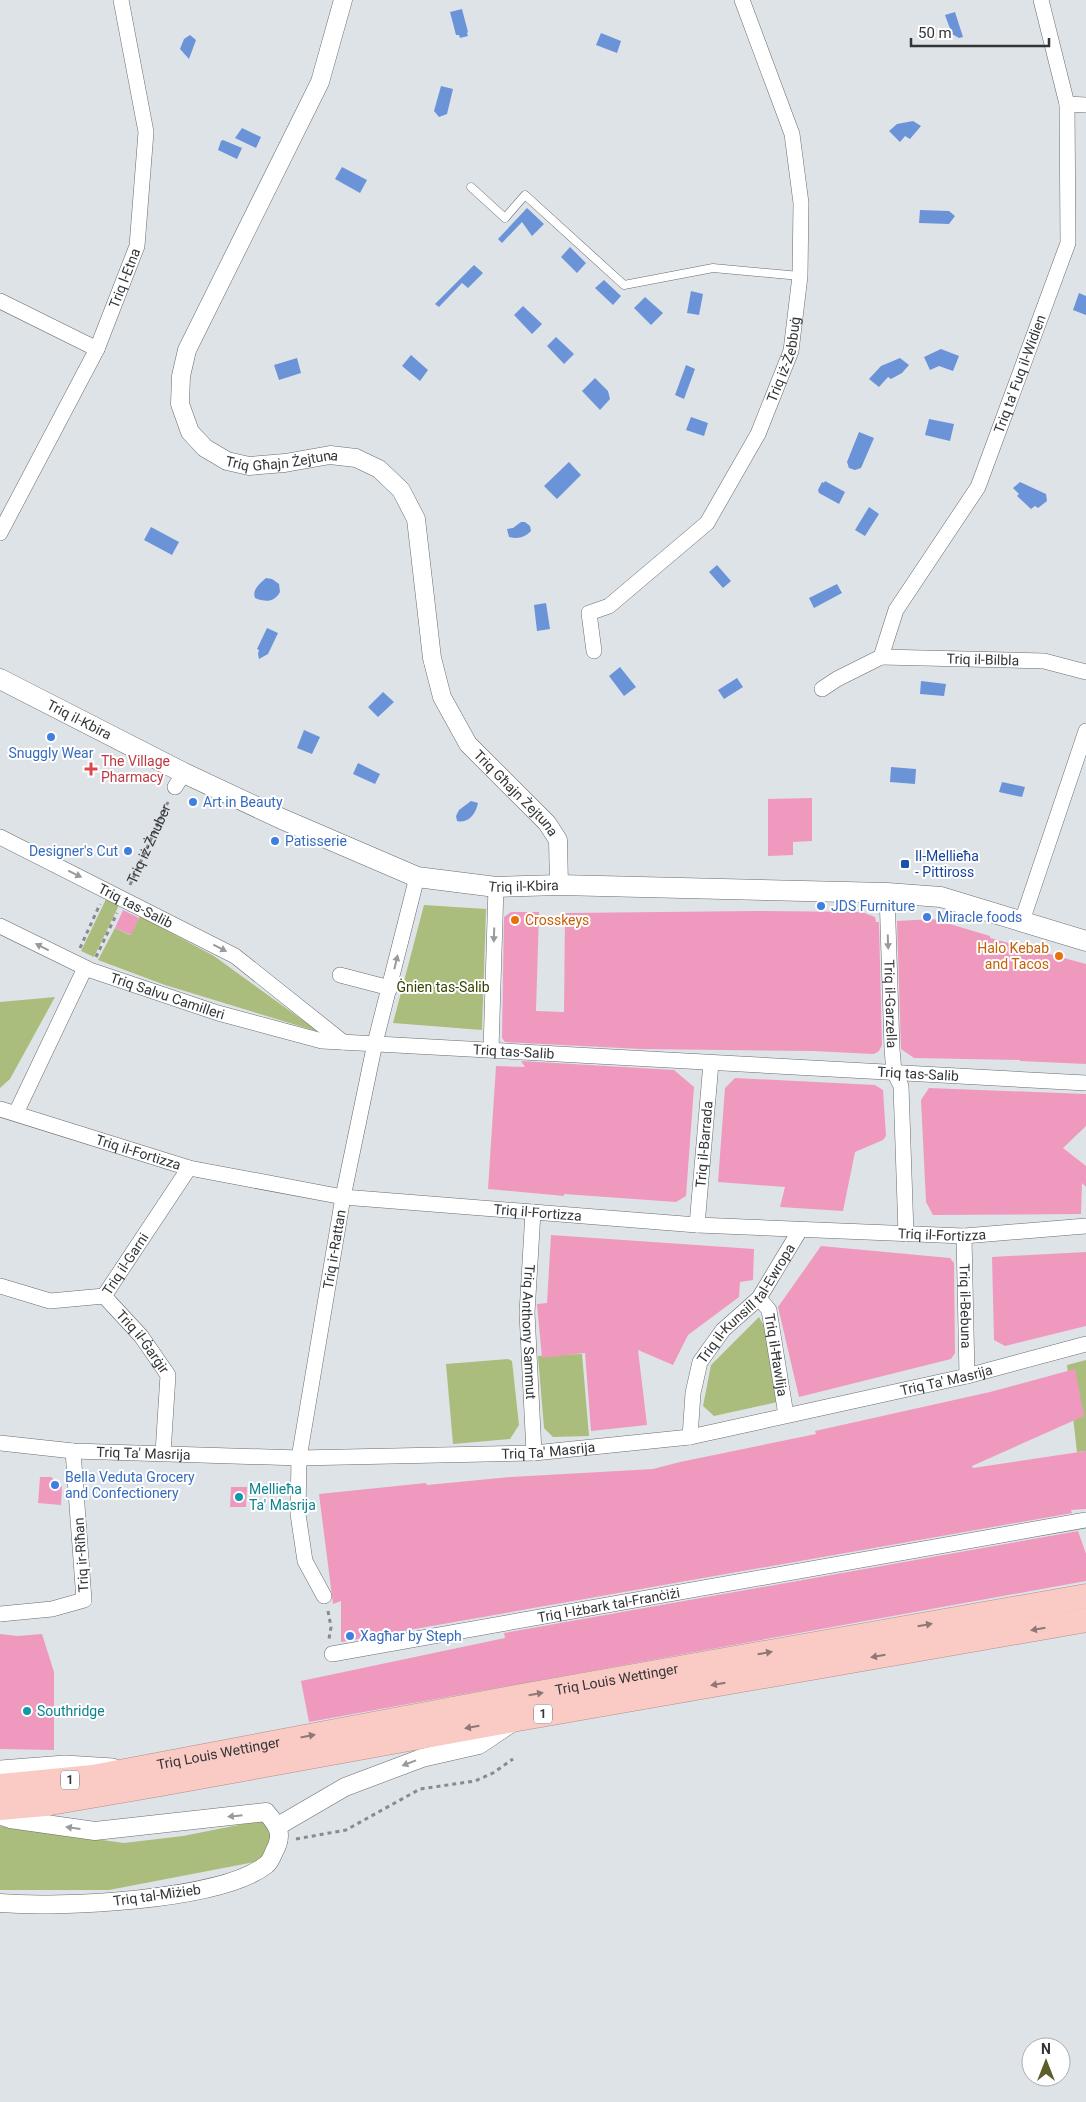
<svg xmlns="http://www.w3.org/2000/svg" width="1086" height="2102" font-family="Roboto,sans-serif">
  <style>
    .green { fill: #abbd7c }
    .water { fill: #6b93d8 }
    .building { fill: #f099be }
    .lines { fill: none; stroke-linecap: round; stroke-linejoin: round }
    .service-casing { stroke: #686c70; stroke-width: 9 }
    .minor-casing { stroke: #686c70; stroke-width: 16 }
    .tertiary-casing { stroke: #686c70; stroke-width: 19 }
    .secondary-casing { stroke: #686c70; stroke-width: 21 }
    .trunk-casing { stroke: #b38d89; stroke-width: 25 }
    .path { stroke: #878a8e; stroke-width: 3; stroke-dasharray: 4 4; stroke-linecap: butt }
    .service { stroke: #fff; stroke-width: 8 }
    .minor { stroke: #fff; stroke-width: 15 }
    .tertiary { stroke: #fff; stroke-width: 18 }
    .secondary { stroke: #fff; stroke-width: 20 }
    .trunk { stroke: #facac4; stroke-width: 24 }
    .oneway { fill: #999a9b }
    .oneway2 { fill: #8d7876 }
    .shop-dot { fill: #3f7fe0; stroke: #fff; stroke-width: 2 }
    .health-dot { fill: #e0444e; stroke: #fff; stroke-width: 2 }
    .transit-dot { fill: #1a4fb4; stroke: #fff; stroke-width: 2 }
    .food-dot { fill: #e8710a; stroke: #fff; stroke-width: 2 }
    .culture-dot { fill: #0f9aa8; stroke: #fff; stroke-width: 2 }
    .labels { text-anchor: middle; stroke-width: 4; stroke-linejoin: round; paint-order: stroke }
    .shield { fill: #fff; stroke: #707273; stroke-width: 1 }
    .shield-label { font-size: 12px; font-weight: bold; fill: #333537 }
    .street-label { font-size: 14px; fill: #333537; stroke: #fff }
    .shop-label { font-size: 14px; fill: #366cbe; stroke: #fff; text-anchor: start }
    .health-label { font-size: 14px; fill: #be3a42; stroke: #fff; text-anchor: start }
    .transit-label { font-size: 14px; fill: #164399; stroke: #fff; text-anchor: start }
    .food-label { font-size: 14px; fill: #c56008; stroke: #fff; text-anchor: start }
    .park-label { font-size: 14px; fill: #354200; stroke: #fff }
    .culture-label { font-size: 14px; fill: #0d838f; stroke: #fff; text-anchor: start }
  </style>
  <rect width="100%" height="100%" fill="#dee3e8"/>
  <path class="green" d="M108,895l13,6 -27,56 -13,-6z
    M424,905l62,4 -4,121 -89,-7z
    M140,916l74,40 105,76 -154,-47 -67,-25 17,-32 15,7z
    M55,997l-45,82 -10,9v-86z
    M759,1317l11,20 12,64 -68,15 -11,-10 8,-41z
    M582,1354l7,82 -36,1 -9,-9 -6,-72z
    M508,1359l4,2 7,64 -9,14 -57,5 -7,-80z
    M1086,1360v91l-9,1 -10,-87z
    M264,1820l13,18 -17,23 -151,29h-109v-64l124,17 59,-7z"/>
  <path class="water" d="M462,9l6,23 -1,1 1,3 -8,2 -1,-3h-3l-6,-23z
    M955,12l8,25 -4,1 -7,-4 -7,-19z
    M601,33l20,8 -4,12 -21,-8z
    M190,35l6,5 -7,19 -9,-10 4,-10z
    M441,86l12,3 -6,25 -8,3 -5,-6z
    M913,121l8,5 -11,13 -5,-3 -5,6 -11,-11 8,-7z
    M242,128l19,9 -5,11 -21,-10z
    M223,140l19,8 -5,11 -19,-9 3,-9z
    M342,167l25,13 -7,13 -25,-14z
    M527,208l17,16 -12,12 -10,-14 -20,21 -4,-4z
    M920,210l29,1 6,5 -6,8 -30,-1z
    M570,247l16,16 -9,10 -16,-16z
    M474,265l9,8 -15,15 -6,-5 -23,24 -4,-3z
    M604,280l17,16 -8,9 -18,-17z
    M691,291l12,3 -4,21 -12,-2z
    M1079,293l7,3v19l-13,-5z
    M645,297l18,16 -12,12 -17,-17z
    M523,306l19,18 -10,10 -18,-19z
    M556,337l18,17 -10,10 -17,-18z
    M941,349l18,7 -6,15 -14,-5 -9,4 -6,-13z
    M411,355l17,15 -8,11 -18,-15z
    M297,358l4,15 -22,7 -5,-15z
    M900,358l9,7 -7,8 -11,6 -3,-2 -9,10 -10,-8 12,-13z
    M686,365l9,4 -11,30 -9,-4z
    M595,378l13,13 2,8 -10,11 -18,-19z
    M691,417l17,6 -4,13 -18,-6z
    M929,419l25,5 -4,17 -25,-6z
    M859,432l15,6 -13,30 -6,2 -6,-2 -2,-6z
    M569,462l12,13 -24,24 -13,-13z
    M825,481l20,11 -6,12 -20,-11 -1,-3 4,-8 2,1z
    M1020,482l26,12 1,7 -9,7 -3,-2 -4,3 -14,-13 2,-2 -6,-6z
    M869,507l10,7 -14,22 -10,-6z
    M521,522h4l5,4 1,5c-7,7 -13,8 -22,6l-2,-8 6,-1z
    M151,527l28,15 -7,13 -28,-15z
    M717,565l14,16 -8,7 -14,-16z
    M266,578l6,1 7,5 1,8c-6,11 -15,10 -25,6 -3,-8 4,-14 11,-20z
    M837,584l5,9 -28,15 -5,-10z
    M546,603l4,26 -13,2 -3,-26z
    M267,628l11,5 -10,21 -9,5 -1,-5 1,-4 -2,-1z
    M620,667l16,20 -12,9 -15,-20z
    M737,678l6,9 -19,12 -6,-9z
    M921,681l25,3 -2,12 -24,-2z
    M383,692l11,10 -16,15 -10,-10z
    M304,730l16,7 -8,17 -15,-6z
    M358,763l22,11 -5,10 -22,-10z
    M891,767l25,2 -1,15 -25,-2z
    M1002,782l23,5 -3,10 -23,-5z
    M471,801l7,2c-2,10 -9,21 -21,18l-1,-5 3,-6z"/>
  <path class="building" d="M812,798v43l-19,1v13l-25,1v-57z
    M123,910l16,8 -8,17 -16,-7z
    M756,911l106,1 13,5 1,5h3l3,123 -3,6 -5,3 -62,-3 -171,-2 -136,-7 -3,-4 2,-121 7,-5h28l-3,99 28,1 1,-99z
    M933,919l57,17v2l96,26v100l-66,-3v-1l-106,-2 -13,-9 -4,-128z
    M521,1061l153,9 20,17 -8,109 -10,6 -112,-8v2l-76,-7 8,-123 29,1z
    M735,1078l140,7 8,5 3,46 -3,4 -28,12 -12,59 -63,-4 5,-20 -67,-5 7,-94z
    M929,1088l157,6v32l-23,22 23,18v21l-4,-4 -1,31 -148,1 -7,-13 -5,-102z
    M551,1235l203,14 -1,31 -13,2 -1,15 -51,38 -15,30 -35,-15 9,75 -56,6 -6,-78 -43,5 -5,-54 10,-1z
    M821,1246l129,12 4,5 1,90 -4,6 -152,38 -21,-90z
    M1086,1252v74l-81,20 -11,-6 -2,-83z
    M1075,1369l9,47 -112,50 1,2 113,-17v58l-15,1 1,3 -731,129v-41l-8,3 -14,-110 107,-11 1,2 84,-8 142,-8 27,-7 136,-28 -1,-3 175,-39z
    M40,1477h11l11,10 -1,18 -23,-2z
    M231,1487h16l-1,20h-16z
    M1078,1531l8,23v27l-777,141 -8,-41 204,-43 -1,-5z
    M0,1634l18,2 24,-2 12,38v78l-54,-1z"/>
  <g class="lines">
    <defs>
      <path id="service" d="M471,187l34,31 20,-23 99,90 89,-17 87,8"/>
      <g id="minor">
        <path d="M1067,104l19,1"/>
        <path d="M0,301l97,48"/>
        <path id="s2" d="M0,533l97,-184 40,-103 9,-114 -25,-132"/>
        <path id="s3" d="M594,651l-5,-38 20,-7 98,-83 51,-89 33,-83 9,-75 1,-73 -9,-69 -50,-134"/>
        <path id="s4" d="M881,657l163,4 42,11"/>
        <path id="s5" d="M822,689l15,-10 44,-22 15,-47 82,-123 90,-244 -1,-139 -26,-104"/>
        <path d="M175,787l9,-14"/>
        <path id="s6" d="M0,837l235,119 108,86"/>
        <path id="s7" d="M887,893l5,156 2,23 7,14 5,148"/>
        <path d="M1022,921l64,-190"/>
        <path id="s8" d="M0,926l90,44 128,43 104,28 764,42"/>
        <path d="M340,975l50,13"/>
        <path d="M491,1050l5,-163"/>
        <path id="s9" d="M0,1109l189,59 154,29 354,28 267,11 122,-10"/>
        <path d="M16,1113l69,-145"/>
        <path id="s10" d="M533,1212l-6,101 7,140"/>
        <path id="s11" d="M697,1225l14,-162"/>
        <path id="s12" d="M964,1236l3,140"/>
        <path id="s13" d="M0,1286l50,15 54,-5 85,-128"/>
        <path id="s14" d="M104,1296l37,40 27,39 -5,78"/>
        <path id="s15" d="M759,1298l10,12 17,105"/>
        <path id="s16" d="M690,1437l3,-44 7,-31 23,-32 36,-32 41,-68"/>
        <path id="s17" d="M0,1443l73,8 226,7 235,-5 156,-16 277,-61 119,-32"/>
        <path id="s18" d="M324,1596l-19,-35 -7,-47 1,-56 44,-261 32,-154 42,-166"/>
        <path d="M0,1614l52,-5 32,-9 -11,-149"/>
        <path id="s19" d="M332,1654l754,-134"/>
        <path d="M0,1768l65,-5 48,3"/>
      </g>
      <g id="tertiary">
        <path id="s20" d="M343,0l-23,82 -133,268 -6,26 -1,28 10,28 15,16 22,13 22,5 36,-3 45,-8 26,3 23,11 22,21 15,29 16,139 10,39 26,47 79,79 11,17 1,45"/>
        <path d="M0,1815l10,4 85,12 171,-19c12,14 18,22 8,40 -2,5 -4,10 -8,13 -46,36 -207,43 -266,38"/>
        <path d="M278,1826l67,-39 77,-29 57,-13 34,-23"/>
      </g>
      <g id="secondary">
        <path id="s21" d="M0,679l184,94 98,46 135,58 79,10 63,-2 328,8 54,4 145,44"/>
      </g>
      <g id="trunk">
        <path id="s22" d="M0,1786l93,-9 423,-80 570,-101"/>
        <path d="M0,1808l45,-4 116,-20 357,-65 568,-99"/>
      </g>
    </defs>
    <use href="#service" class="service-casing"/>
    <use href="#minor" class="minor-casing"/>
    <use href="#tertiary" class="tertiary-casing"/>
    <use href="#secondary" class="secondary-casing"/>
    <use href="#trunk" class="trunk-casing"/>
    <g class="path">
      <path id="s1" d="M130,885l38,-83"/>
      <path d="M80,948l20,-44"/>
      <path d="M96,957l21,-44"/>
      <path d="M328,1611l3,16 -2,12"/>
      <path d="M296,1839l50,-9 74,-41 55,-8 18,-8 20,-14"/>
    </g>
    <use href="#service" class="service"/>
    <use href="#minor" class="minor"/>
    <use href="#tertiary" class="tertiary"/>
    <use href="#secondary" class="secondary"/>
    <use href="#trunk" class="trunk"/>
  </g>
  <defs><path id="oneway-solid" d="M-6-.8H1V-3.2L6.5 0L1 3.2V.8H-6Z" transform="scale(1.25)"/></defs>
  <g class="oneway">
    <use href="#oneway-solid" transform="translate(75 874) rotate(26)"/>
    <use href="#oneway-solid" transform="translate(494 935) rotate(92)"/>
    <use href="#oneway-solid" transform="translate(888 942) rotate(88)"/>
    <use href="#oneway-solid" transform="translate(42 947) rotate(-153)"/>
    <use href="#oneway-solid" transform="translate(220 948) rotate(27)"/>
    <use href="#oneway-solid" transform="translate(396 962) rotate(-77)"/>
    <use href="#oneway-solid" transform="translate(409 1763) rotate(159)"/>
    <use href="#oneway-solid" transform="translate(235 1816) rotate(174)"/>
    <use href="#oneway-solid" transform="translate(73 1828) rotate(-172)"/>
  </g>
  <g class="oneway2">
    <use href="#oneway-solid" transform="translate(925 1625) rotate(-10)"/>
    <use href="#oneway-solid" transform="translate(1038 1629) rotate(170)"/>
    <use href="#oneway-solid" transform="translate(765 1653) rotate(-10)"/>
    <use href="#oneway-solid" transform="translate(878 1656) rotate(170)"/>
    <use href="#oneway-solid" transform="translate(718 1684) rotate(170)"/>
    <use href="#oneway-solid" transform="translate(536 1694) rotate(-10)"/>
    <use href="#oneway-solid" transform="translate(472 1727) rotate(170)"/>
    <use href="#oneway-solid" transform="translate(308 1736) rotate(-11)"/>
  </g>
  <g class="shop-dot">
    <circle cx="51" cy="737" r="5"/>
    <circle cx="193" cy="802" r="5"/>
    <circle cx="275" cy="841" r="5"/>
    <circle cx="128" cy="851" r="5"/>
    <circle cx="821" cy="906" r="5"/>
    <circle cx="927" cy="917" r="5"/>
    <circle cx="55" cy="1485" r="5"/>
    <circle cx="350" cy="1636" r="5"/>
  </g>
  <path class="health-dot" d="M88.5 761.5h5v5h5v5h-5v5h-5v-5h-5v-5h5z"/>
  <rect class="transit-dot" x="900" y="859" width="10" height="10" rx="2.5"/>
  <g class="food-dot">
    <circle cx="515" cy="920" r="5"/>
    <circle cx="1059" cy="956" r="5"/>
  </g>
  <g class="culture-dot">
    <circle cx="239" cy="1497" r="5"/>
    <circle cx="27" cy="1711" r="5"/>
  </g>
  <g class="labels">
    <g class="shield">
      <rect x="534" y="1704.5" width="18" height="19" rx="4"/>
      <rect x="61" y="1770.5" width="18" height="19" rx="4"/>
    </g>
    <g class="shield-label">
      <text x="543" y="1718">1</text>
      <text x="70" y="1784">1</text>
    </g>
    <g class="street-label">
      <text dy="5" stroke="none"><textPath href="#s2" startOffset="284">Triq l-Etna</textPath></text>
      <text dy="5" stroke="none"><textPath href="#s3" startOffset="370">Triq iż-Żebbuġ</textPath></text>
      <text dy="5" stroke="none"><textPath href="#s5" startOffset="385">Triq ta' Fuq il-Widien</textPath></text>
      <text dy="5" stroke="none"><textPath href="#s20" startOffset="572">Triq Għajn Żejtuna</textPath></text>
      <text dy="5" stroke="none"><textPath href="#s4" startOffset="102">Triq il-Bilbla</textPath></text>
      <text dy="5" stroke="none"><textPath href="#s21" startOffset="89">Triq il-Kbira</textPath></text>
      <text dy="5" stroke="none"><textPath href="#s20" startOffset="1038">Triq Għajn Żejtuna</textPath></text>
      <text dy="5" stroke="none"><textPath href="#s1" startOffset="45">Triq iż-Żnuber</textPath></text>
      <text dy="5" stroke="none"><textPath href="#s21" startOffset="569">Triq il-Kbira</textPath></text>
      <text dy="5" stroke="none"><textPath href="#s6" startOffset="152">Triq tas-Salib</textPath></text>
      <text dy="5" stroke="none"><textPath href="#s8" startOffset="182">Triq Salvu Camilleri</textPath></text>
      <text dy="5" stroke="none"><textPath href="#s7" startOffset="111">Triq il-Garzella</textPath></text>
      <text dy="5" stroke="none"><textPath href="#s8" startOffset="535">Triq tas-Salib</textPath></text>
      <text dy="5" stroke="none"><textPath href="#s8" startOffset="940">Triq tas-Salib</textPath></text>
      <text dy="5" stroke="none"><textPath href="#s11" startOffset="81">Triq il-Barrada</textPath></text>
      <text dy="5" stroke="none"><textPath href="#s9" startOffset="145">Triq il-Fortizza</textPath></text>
      <text dy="5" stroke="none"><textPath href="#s9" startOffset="550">Triq il-Fortizza</textPath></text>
      <text dy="5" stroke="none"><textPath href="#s9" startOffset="955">Triq il-Fortizza</textPath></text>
      <text dy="5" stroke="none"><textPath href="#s18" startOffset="355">Triq ir-Rattan</textPath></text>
      <text dy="5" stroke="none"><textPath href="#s13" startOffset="145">Triq il-Garni</textPath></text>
      <text dy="5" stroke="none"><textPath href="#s16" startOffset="151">Triq il-Kunsill tal-Ewropa</textPath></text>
      <text dy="5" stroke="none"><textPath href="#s12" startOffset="70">Triq il-Bebuna</textPath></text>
      <text dy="5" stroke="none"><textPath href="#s10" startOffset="120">Triq Anthony Sammut</textPath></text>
      <text dy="5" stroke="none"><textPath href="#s14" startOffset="60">Triq il-Ġarġir</textPath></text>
      <text dy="5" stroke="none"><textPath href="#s15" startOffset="61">Triq il-Ħawlija</textPath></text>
      <text dy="5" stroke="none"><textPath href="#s17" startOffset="954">Triq Ta' Masrija</textPath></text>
      <text dy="5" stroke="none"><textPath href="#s17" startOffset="549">Triq Ta' Masrija</textPath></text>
      <text dy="5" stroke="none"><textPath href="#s17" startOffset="144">Triq Ta' Masrija</textPath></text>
      <text transform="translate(81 1555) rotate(-94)" y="5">Triq ir-Riħan</text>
      <text dy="5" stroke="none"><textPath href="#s19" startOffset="281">Triq l-Iżbark tal-Franċiżi</textPath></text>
      <text dy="5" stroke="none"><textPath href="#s22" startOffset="626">Triq Louis Wettinger</textPath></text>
      <text dy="5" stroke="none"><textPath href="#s22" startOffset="221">Triq Louis Wettinger</textPath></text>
      <text transform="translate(157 1895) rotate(-8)" y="5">Triq tal-Miżieb</text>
    </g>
    <g class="shop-label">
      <text x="51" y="758" text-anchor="middle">Snuggly Wear</text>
      <text x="203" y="807">Art in Beauty</text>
      <text x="285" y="846">Patisserie</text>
      <text x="118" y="856" text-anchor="end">Designer's Cut</text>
      <text x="831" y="911">JDS Furniture</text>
      <text x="937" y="922">Miracle foods</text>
      <text x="65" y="1482">Bella Veduta Grocery<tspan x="65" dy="16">and Confectionery</tspan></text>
      <text x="360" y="1641">Xagħar by Steph</text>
    </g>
    <g class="health-label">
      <text x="101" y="766">The Village<tspan x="101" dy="16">Pharmacy</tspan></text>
    </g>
    <g class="transit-label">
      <text x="915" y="861">Il-Mellieħa<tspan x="915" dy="16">- Pittiross</tspan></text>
    </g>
    <g class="food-label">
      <text x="525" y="925">Crosskeys</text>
      <text x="1049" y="953" text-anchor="end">Halo Kebab<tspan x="1049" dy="16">and Tacos</tspan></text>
    </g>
    <g class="park-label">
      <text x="443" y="992">Ġnien tas-Salib</text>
    </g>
    <g class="culture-label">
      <text x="249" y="1494">Mellieħa<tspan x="249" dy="16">Ta' Masrija</tspan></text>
      <text x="37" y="1716">Southridge</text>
    </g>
  </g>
  <g transform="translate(1046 2062)"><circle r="24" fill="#ffffff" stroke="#adaeaf"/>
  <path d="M0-4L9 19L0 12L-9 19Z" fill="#5d5e2c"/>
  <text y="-8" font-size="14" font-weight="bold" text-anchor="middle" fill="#333537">N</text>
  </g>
  <path d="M911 38v8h138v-8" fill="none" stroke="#333537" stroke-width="2.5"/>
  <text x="918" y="38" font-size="15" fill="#333537" stroke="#ffffff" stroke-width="4" paint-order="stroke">50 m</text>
</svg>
